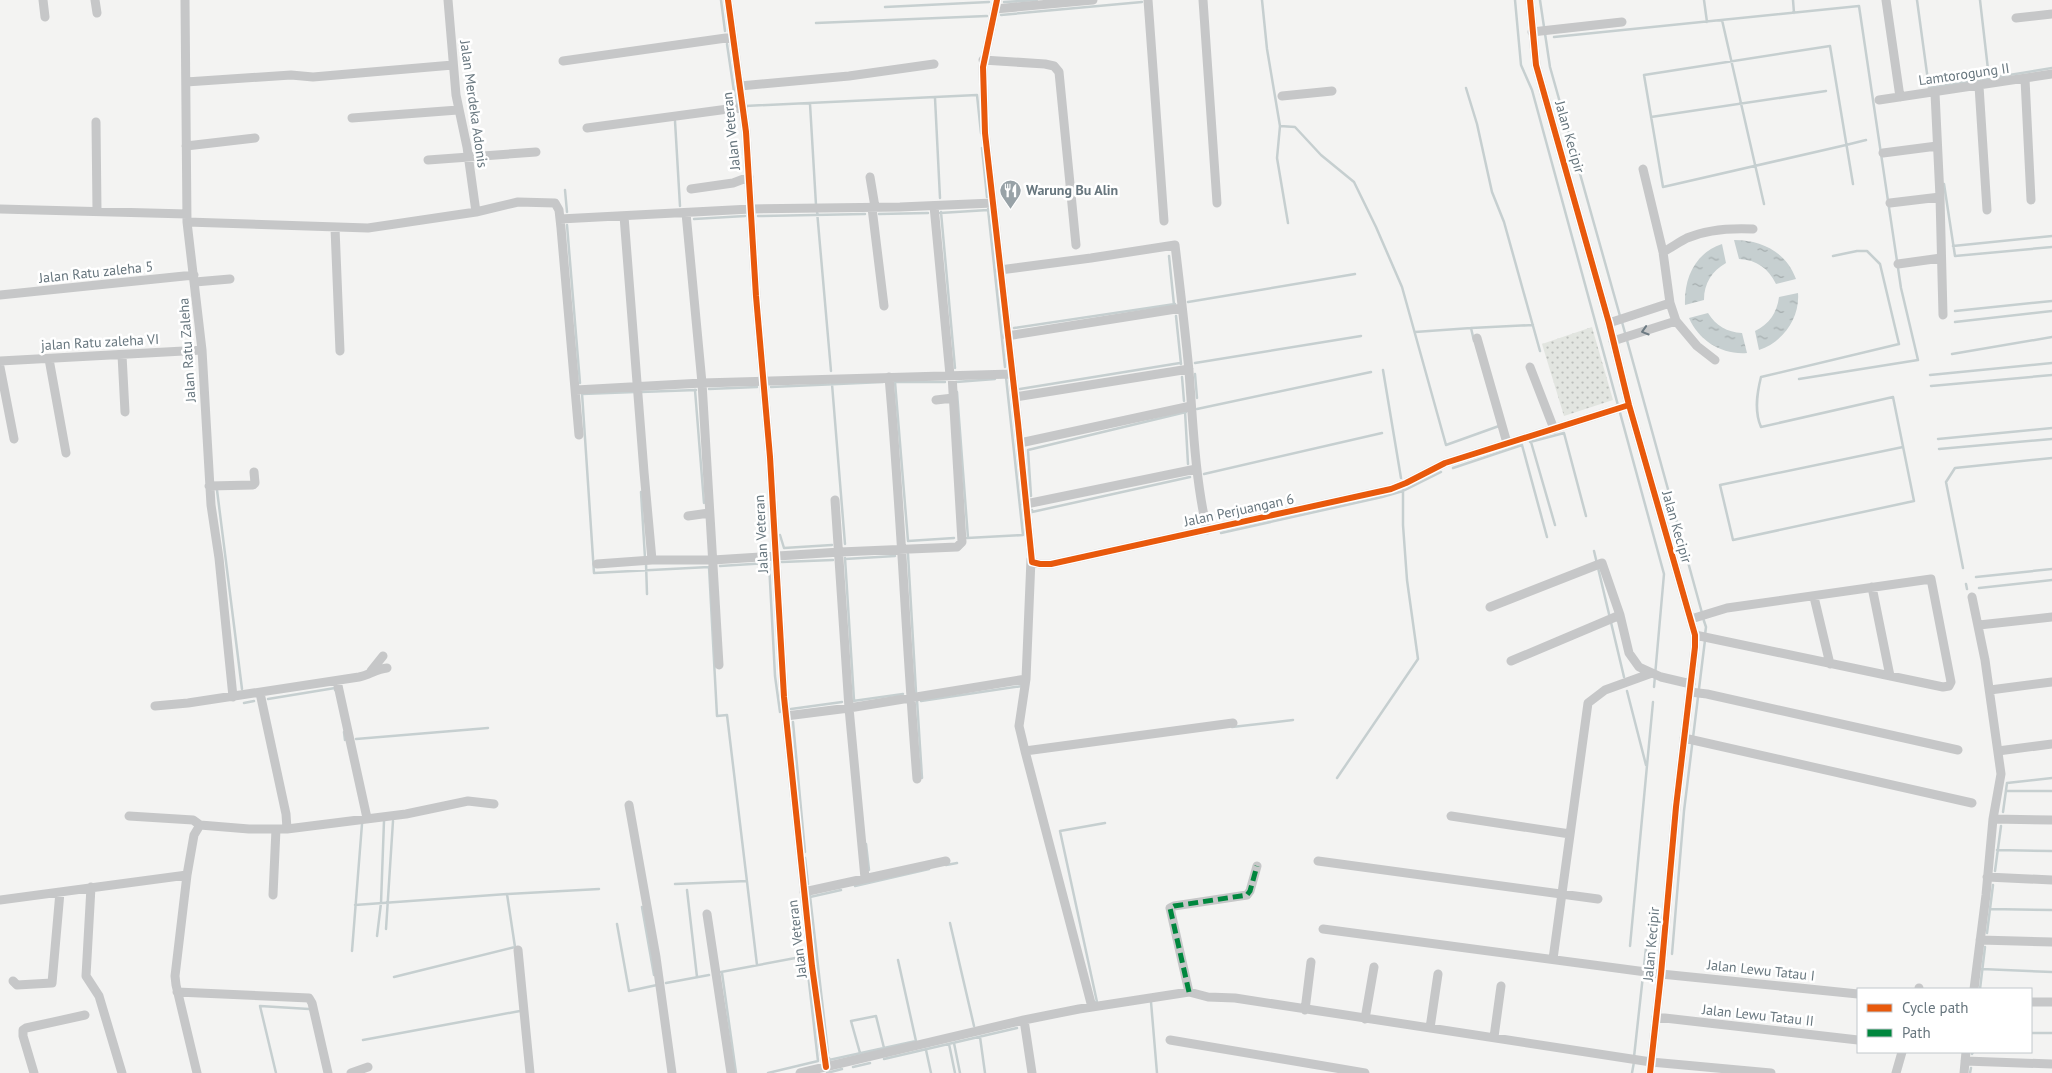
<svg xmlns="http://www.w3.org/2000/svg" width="2052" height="1073" font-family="'PT Sans',sans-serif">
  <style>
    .grass { fill: url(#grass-dots) }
    .water { fill: url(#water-ripples) }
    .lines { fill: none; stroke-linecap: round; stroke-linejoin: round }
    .stream { stroke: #c6cfd0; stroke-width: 2.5 }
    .street { stroke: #c6c7c8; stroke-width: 9 }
    .quiet { stroke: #00873e; stroke-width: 5; stroke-dasharray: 10 5; stroke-linecap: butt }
    .cycleway-casing { stroke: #fff; stroke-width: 9 }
    .cycleway { stroke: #e8590c; stroke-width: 6 }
    .oneway { stroke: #6c7a82 }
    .labels { text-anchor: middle; stroke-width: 5; stroke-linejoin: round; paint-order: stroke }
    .street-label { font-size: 14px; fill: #67767e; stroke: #fff }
    .poi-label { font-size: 14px; font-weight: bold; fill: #67767e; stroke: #fff; text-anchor: start }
  </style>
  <defs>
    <pattern id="grass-dots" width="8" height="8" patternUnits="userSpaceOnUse" patternTransform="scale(1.25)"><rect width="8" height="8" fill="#e2e5e0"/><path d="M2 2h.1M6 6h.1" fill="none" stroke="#bbbebb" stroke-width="1.8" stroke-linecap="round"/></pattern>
    <pattern id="water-ripples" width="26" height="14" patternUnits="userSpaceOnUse" patternTransform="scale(1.25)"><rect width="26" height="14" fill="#c6cfd0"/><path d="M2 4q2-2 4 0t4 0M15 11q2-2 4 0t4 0" fill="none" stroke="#a5adae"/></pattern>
  </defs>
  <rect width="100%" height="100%" fill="#f3f3f2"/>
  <path class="grass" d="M1592,327l21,73 -49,16 -22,-72z"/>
  <path class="water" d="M1734,240c28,0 52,12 62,39l-20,5c-8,-16 -19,-24 -37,-25z
    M1722,244l4,19c-14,8 -22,20 -22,37l-19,5c-1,-27 10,-52 37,-61z
    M1798,293c2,25 -15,49 -39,57l-4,-19c14,-7 22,-18 24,-34z
    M1708,313c8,13 19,19 34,20l5,20c-25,2 -48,-12 -58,-35z"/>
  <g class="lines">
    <path class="stream" d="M721,0l4,31
      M1262,0l5,49 13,77 15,1 26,28 33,27 22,45 26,60 44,158 53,-19
      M1515,0l6,65 11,25 132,484 -10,113
      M1540,0l10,67 70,249
      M1704,0l3,22
      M1793,0l1,13
      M1917,0l12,88 123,-20
      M1980,0l9,78
      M1004,2l33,-2
      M885,7l104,-5
      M1001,15l141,-13
      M1722,20l42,184
      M816,23l171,-7
      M1554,37l305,-31 42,282 17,72 -119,19
      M727,44l9,61
      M1466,88l11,36 15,68 12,30 36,129
      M935,98l5,100
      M810,104l6,101
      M745,106l232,-11 4,38
      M1651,117l175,-26
      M675,121l5,85
      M1280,126l-3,32 11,65
      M982,148l5,49
      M1853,184l-23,-138 -186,29 19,112 183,-42 20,-5
      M1944,184l11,72 97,-9
      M565,190l2,22
      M988,209l17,158
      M817,211l14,160
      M941,212l14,156
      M940,213l48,-3
      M879,214l49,-1
      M758,216l107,-2
      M694,219l51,-3
      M567,225l13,158
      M1953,246l99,-10
      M1169,256l5,49
      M1833,256l24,-5h10l13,13 19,80 -138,33c-4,16 -7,34 0,50l132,-30 21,104 -181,39 -13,-55 183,-38
      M1188,302l167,-28
      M1955,311l97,-10
      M1176,316l5,48
      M1622,322l80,291
      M1955,322l97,-11
      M1014,328l161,-24
      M1415,332l56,-4
      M1474,341l-3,-13 62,-3
      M1952,354l100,-17
      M1195,363l166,-27
      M1383,370l18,108
      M1195,374l2,24
      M1930,375l122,-12
      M1182,377l2,24
      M895,382l13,159
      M895,382h50
      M956,382l39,-3
      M832,384l13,160
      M1931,386l121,-11
      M771,387l112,-5
      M709,389l48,-2
      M1020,389l160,-26
      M695,390l9,113
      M641,392l55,-2
      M957,392l11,146
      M582,393l12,180 115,-6
      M582,394l53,-2
      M1197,409l174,-37
      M1185,411l3,53
      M1938,439l114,-11
      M1530,442l34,-9 22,83
      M1531,442l24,83
      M1522,445l25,92
      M1939,449l113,-10
      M1453,468l69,-23
      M1204,474l178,-41
      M217,490l25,199
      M641,492l4,66
      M1031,496l-3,-46 158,-38
      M1032,510v2l158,-35
      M1221,533l161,-36 21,-6 38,-19
      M780,535l4,13 48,-3
      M967,538l56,-3 -17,-158
      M908,541l46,-3
      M1594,551l30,126
      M908,554l8,138
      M845,558l9,142
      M845,559l50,-3
      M782,562l51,-2
      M646,563l1,31
      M769,563l6,113 5,36
      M720,566l48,-3
      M709,567l8,149 10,-1 30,250
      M1963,568l-17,-86 9,-14 97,-10
      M1976,577l76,-8
      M1966,584l1,5
      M1979,588l73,-8
      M1703,618l3,9 -1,8
      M1627,691l19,74
      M268,699l67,-11v2
      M917,700l5,78
      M853,701l50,-7
      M921,701l101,-15
      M244,703l10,-2
      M791,709l51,-7
      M793,722l12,130
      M1232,727l61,-7
      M344,732l1,8
      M356,739l132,-11
      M1337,778l81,-119 -11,-79 -4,-55v-35
      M2006,791h46
      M2003,812l4,-29 45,-5
      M866,844l3,26
      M1997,850l55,1
      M805,858l3,26
      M946,865l11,-2
      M1995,871l6,-45
      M675,884l72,-3
      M855,886l74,-17
      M687,890l10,87
      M507,894l92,-5
      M810,896l18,157
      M810,897l31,-7
      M355,905l152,-11 8,53 -121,30
      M642,907l12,68
      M1990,909l62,1
      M950,923l24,103
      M617,924l12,67 28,-6
      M386,929l7,-108
      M1987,933l6,-48
      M377,936l4,-33 3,-82
      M1630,946l23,-244
      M352,951l10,-127
      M1672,954l12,-143 21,-171
      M1982,969l70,3
      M721,972l85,-16 12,105 -50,12
      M722,973l14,100
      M666,983l43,-8
      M1980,989l5,-42
      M1151,1002l6,71
      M1092,1003l5,-1 -37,-171 45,-8
      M2031,1033h21
      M980,1037l5,36
      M363,1040l157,-29
      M954,1043l6,30
      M949,1044l6,29
      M926,1050l5,23
      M860,1053l-9,-32 25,-5 8,32
      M1972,1054l1,-2
      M1634,1057l13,-118
      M829,1058v2l87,-19 -18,-81
      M884,1059l133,-31
      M853,1067l17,-4
      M276,1073l-16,-67 49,3
      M827,1073l15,-4
      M1632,1073l2,-11
      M1970,1073l1,-5"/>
    <path class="street" d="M43,0l2,17
      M95,0l2,13
      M185,0l2,222 15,128 9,155 8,53 14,139
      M448,0l8,95 11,52 9,65
      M728,0l18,132 10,164 14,161 14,240 28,269 14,101
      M997,0l-14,67 2,66 33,290 14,139 8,2h11l340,-75 15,-6 39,-20 184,-58
      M1148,0l16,221
      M1203,0l14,203
      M1530,0l6,65 73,258 20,82 66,230v12l-19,160 -15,167 -11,99
      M1886,0l14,97
      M995,9l98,-9
      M2016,18l36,-4
      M1532,32l90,-10
      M983,60l62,4 9,2 5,6 17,173
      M563,61l170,-24
      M2025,79l6,121
      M186,82l105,-7 22,2 140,-12
      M740,86l109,-10 85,-12
      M1979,86l8,124
      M1935,93l5,104 3,118
      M1282,96l50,-5
      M1879,100l173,-26
      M352,118l106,-8
      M96,122l1,89
      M587,128l156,-21
      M186,146l69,-8
      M1883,153l54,-7
      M428,160l108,-8
      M1643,169l20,83 7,51 6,18 21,25 18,14
      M870,177l5,30
      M691,189l42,-6 16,-6
      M1890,203l50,-6
      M934,206l16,169
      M872,208l12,98
      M0,209l187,5
      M686,213l16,170 17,282
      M624,216l20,256 8,88
      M560,219l191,-10 149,-2 93,-4
      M187,222l181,6 108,-16 42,-10 37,1 4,7 2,18 18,207
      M335,228l5,123
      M1663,252c8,-4 16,-10 24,-14 21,-9 44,-10 66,-9
      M1898,264l43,-6
      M1000,270l91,-12 84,-13c5,42 10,84 14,126 4,53 6,107 18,159
      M195,282l35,-3
      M0,295l194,-20
      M1609,323l61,-20
      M1007,336l175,-28
      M1477,338l30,105
      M1613,341l63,-20
      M122,355l3,57
      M49,359l17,94
      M0,361l202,-11
      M0,367l14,72
      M1530,367l24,62
      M889,377c12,134 17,268 28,402
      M576,390l126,-7 310,-9
      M1015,397l174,-28
      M936,400l17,-2
      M1020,443l171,-37
      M209,486l44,-1 2,-2 -1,-11
      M835,500l14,208 16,170
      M1026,504l170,-35
      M688,516l21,-3
      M1031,559l-5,120 -7,47 6,25 208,-28
      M597,564l55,-4h61l127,-8 117,-5 5,-5 -10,-167
      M1872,587l18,89
      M1814,597l16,67
      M1972,597l13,63 16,114 -8,45 -7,76 -12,94
      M1490,607l112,-44 18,52 9,38 10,14 22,10 30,7
      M1691,619l36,-11 204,-29 20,103 -2,4 -6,1 -248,-52
      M1979,625l73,-8
      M1511,661l109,-46
      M371,671l12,-15
      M337,681l30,137
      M1990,690l62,-8
      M1690,692l17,2 251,56
      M260,693l26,121 1,15
      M155,706l33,-3 171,-26c10,-2 18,-8 28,-9
      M786,716l63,-8 177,-29
      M1684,738l288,65
      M1025,751l67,256
      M1998,751l54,-7
      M629,805l27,152 16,116
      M129,816l64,4 7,5
      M1451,816l119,18
      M1993,819l59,1
      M1318,861l280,38
      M1987,877l65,3
      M91,887l-5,89 13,20 23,77
      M804,892l142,-31
      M273,895l3,-66
      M0,900l187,-25
      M707,914l24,159
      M1323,929l338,45 197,20
      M1980,940l72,2
      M518,950l12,123
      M1553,959l35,-256 17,-13 47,-17
      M13,981l4,4 35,-2 8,-91
      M1919,989v-1
      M177,992l132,6 3,5 16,70
      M1189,992l-19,-84 4,-2 73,-11 3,-4 7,-25
      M2031,1002h21
      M1305,1010l6,-48
      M1656,1017l202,23
      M1365,1019l9,-52
      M1430,1028l8,-54
      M1494,1037l7,-51
      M1170,1040l195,33
      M1965,1061l87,3
      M34,1073l-11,-37v-6l3,-2 59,-13
      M197,1073l-21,-88 -1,-9 12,-101 7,-40 6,-10 49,4h38l119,-15 62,-13 26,3
      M351,1073l17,-6
      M800,1073l224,-53
      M1032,1073l-8,-53 55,-11 110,-17 19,5 27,1 416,64 120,11
      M1896,1073l6,-21
      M1964,1073l2,-21"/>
    <path class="quiet" d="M1189,992l-19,-84 4,-2 73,-11 3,-4 7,-25"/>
    <defs>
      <path id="cycleway" d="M728,0l18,132 10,164 14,161 14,240 28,269 14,101
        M997,0l-14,67 2,66 33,290 14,139 8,2h11l340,-75 15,-6 39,-20 184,-58
        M1530,0l6,65 73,258 20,82 66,230v12l-19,160 -15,167 -11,99"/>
    </defs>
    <use href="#cycleway" class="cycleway-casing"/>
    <use href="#cycleway" class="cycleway"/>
  </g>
  <defs><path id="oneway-chevron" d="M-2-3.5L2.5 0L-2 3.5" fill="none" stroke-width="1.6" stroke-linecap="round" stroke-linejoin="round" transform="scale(1.25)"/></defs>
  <use class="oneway" href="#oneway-chevron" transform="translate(1645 331) rotate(163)"/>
  <defs>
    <symbol id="restaurant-pin" viewBox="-11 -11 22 30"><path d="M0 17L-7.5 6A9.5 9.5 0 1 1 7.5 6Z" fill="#98a2a7" stroke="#fff"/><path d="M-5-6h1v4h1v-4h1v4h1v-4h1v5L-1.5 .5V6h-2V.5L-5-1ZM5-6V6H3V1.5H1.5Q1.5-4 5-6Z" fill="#fff"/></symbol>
  </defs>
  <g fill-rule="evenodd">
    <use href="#restaurant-pin" x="998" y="178" width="25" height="34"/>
  </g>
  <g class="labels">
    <g class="street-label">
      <text transform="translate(1964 74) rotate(-8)" y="5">Lamtorogung II</text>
      <text transform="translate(474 104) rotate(82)" y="5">Jalan Merdeka Adonis</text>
      <text transform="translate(731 131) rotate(-96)" y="5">Jalan Veteran</text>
      <text transform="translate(1570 137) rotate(74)" y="5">Jalan Kecipir</text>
      <text transform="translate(96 272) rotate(-6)" y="5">Jalan Ratu zaleha 5</text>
      <text transform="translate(100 342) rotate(-3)" y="5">jalan Ratu zaleha VI</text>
      <text transform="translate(187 350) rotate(-94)" y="5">Jalan Ratu Zaleha</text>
      <text transform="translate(1239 510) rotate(-12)" y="5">Jalan Perjuangan 6</text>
      <text transform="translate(1677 527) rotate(74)" y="5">Jalan Kecipir</text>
      <text transform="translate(761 534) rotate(-93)" y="5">Jalan Veteran</text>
      <text transform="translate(797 939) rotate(-97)" y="5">Jalan Veteran</text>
      <text transform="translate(1651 944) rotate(-85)" y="5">Jalan Kecipir</text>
      <text transform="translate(1761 970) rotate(6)" y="5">Jalan Lewu Tatau I</text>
      <text transform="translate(1758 1015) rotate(6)" y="5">Jalan Lewu Tatau II</text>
    </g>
    <g class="poi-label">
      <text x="1026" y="195">Warung Bu Alin</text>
    </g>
  </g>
  <rect x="1857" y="988" width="175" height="65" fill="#ffffff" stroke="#c2c8cb"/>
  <rect x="1867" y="1004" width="25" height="8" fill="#e8590c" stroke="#c2c8cb"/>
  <text x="1902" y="1013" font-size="15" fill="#67767e">Cycle path</text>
  <rect x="1867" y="1029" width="25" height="8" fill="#00873e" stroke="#c2c8cb"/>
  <text x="1902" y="1038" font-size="15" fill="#67767e">Path</text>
</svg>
